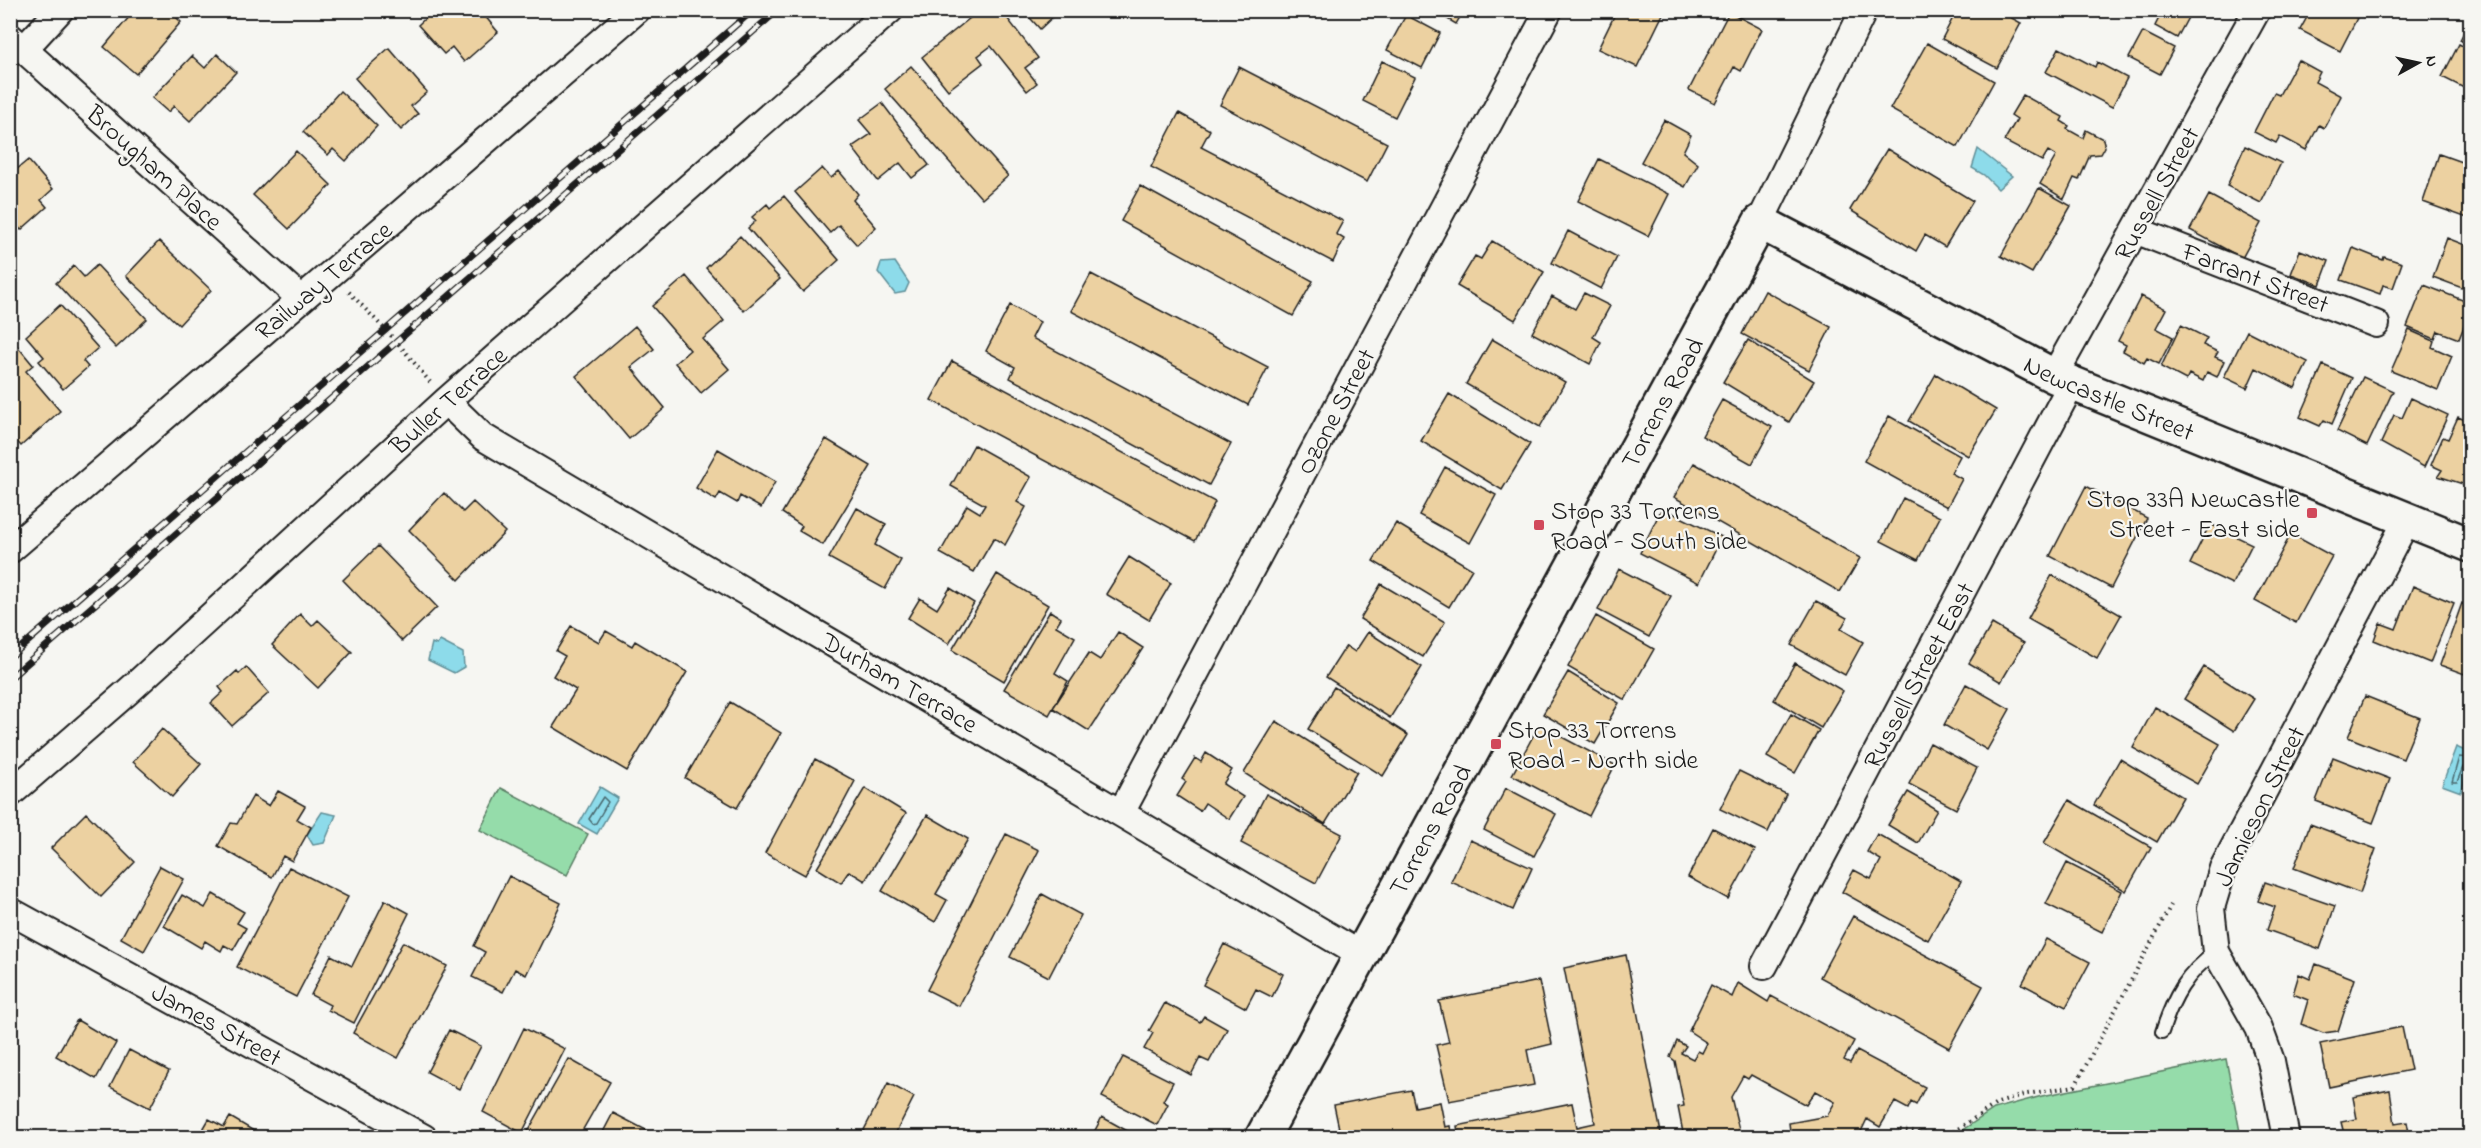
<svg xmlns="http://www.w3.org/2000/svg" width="2481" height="1148" font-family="'Indie Flower',sans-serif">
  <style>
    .green { fill: #95dcaa; stroke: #587c63; stroke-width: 1.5 }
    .water { fill: #8ddbea; stroke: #608f98; stroke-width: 1.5 }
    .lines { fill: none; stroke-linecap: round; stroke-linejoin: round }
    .shore { stroke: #49686e; stroke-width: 1.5 }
    .building { fill: #ecd1a1; stroke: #1c1c1c; stroke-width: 1.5 }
    .lane-casing { stroke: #1c1c1c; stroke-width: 16 }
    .street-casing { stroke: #1c1c1c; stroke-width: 30 }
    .secondary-casing { stroke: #1c1c1c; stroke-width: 38 }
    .path { stroke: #1c1c1c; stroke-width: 4; stroke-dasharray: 1.5 4.5; stroke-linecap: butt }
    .lane { stroke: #f6f6f2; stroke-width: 12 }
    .street { stroke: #f6f6f2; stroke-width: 26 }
    .secondary { stroke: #f6f6f2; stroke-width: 33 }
    .rail-casing { stroke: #1c1c1c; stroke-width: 7 }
    .rail { stroke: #f6f6f2; stroke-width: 4.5; stroke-dasharray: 14; stroke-linecap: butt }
    .poi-dot { fill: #d1495b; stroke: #f6f6f2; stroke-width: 2 }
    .labels { text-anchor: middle; stroke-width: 4.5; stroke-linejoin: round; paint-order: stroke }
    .street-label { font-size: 26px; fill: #1c1c1c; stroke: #f6f6f2 }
    .poi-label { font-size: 26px; fill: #1c1c1c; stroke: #f6f6f2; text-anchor: start }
  </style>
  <rect width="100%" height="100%" fill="#f6f6f2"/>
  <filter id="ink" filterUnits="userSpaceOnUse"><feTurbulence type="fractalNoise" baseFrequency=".0167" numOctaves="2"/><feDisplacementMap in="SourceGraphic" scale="12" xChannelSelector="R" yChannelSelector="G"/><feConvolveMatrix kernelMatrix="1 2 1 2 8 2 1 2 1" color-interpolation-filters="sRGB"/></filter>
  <g filter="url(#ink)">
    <path class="green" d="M501,788l87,46 -21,41 -87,-45z
      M2226,1059l15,78h-289l42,-28 48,-13z"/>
    <path class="water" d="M1978,149l34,27 -14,13 -14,-14 -12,-7z
      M895,262l14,21 -4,9 -10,2 -17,-22 3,-9z
      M440,641l23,12 1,14 -10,6 -26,-13 4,-17 5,2z
      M2456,747l14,6v10l-9,29 -19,-7z
      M600,787l18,11 -21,36 -18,-10z
      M322,812l14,3 -12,28 -11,2 -6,-10z"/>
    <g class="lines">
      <path class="shore" d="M2470,758l-11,-1 -7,25h5l6,-15 7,-2
        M603,797l5,5 -12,21 -3,1 -4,-5z"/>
    </g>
    <path class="building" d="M135,10h34l12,12 -45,52 -32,-27z
      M434,10h46l18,22 -34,30 -12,-15 -8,7 -26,-29z
      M980,10h21l37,48 -13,10 12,15 -10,8 -36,-45 -13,10 5,7 -35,27 -26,-33z
      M1023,10h37l-20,19z
      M1432,10h32l-8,14z
      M1617,10h48l-28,57 -39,-18z
      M1957,10h40l24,13 -24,45 -55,-29z
      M2163,10h29l-15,28 -22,-12z
      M2311,10h32l14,8 -17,33 -40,-21z
      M1729,12l33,17 -21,42 -7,-4 -19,36 -26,-13z
      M1406,15l34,18 -18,35 -35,-18z
      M2470,20v26l-10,-6z
      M2143,32l31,16 -14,26 -31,-16z
      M1927,43l67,38 -36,66 -68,-38z
      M2459,44l11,6v41l-28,-14z
      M389,48l38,44 -16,14 7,8 -17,16 -46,-52z
      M2059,48l36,19 2,-5 30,16 -15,29 -66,-35z
      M217,54l19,18 -46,49 -16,-15 -6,6 -16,-14 40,-42 13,12z
      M2298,60l22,12 -5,10 26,14 -17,32 -5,-3 -13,25 -26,-14 -4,7 -22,-11 20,-39 5,2z
      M1382,61l33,16 -20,40 -32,-16z
      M911,66l97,110 -26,23 -97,-110z
      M1239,67l148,76 -20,39 -147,-77z
      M340,91l37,35 -31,35 -13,-12 -5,6 -25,-23z
      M2023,95l40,22 -2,4 8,5 -2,3 16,9 3,-8 17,9 2,8 -4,7 -11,1 -11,25 -5,-2 -10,21 -24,-15 16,-28 -8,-5 -6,10 -38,-20 13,-22 -6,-4z
      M882,103l47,62 -17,13 -12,-15 -22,18 -26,-34 19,-13 -12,-14z
      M1179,113l31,17 -9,17 142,74 -7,13 8,5 -11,23 -182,-95z
      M1664,120l27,15 -8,17 15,12 -13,23 -44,-25z
      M2245,146l36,17 -20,40 -34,-17z
      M1887,149l86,52 -28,46 -20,-12 -9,16 -66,-41z
      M296,151l35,34 -42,44 -36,-34z
      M2439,154l31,11v54l-47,-17z
      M1599,159l70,35 -21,42 -70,-35z
      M28,160l25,29 -12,11 6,7 -26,23 -11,-11v-44z
      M822,168l9,10 8,-7 19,23 -5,6 23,27 -19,18 -18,-20 -9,8 -35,-41z
      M1140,186l173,95 -20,35 -172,-95z
      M2039,188l32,18 -39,67 -31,-17z
      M2209,195l52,28 -19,35 -52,-28z
      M784,196l55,64 -36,32 -55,-64 8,-7 -4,-4 15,-13 3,4z
      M1568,231l49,26 -16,32 -49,-26z
      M740,236l40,43 -36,32 -38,-43z
      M2447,238l23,9v44l-37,-14z
      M159,241l52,49 -32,35 -53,-49z
      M1492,241l52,31 -29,48 -58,-34 18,-30 6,3z
      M2353,248l30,12 1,-3 18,6 -9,25 -10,-3 -3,9 -39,-14z
      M2300,250l29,11 -9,24 -29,-11z
      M97,265l50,54 -31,29 -60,-65 18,-17 10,11z
      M1091,274l177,93 -20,38 -177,-94z
      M686,276l38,45 -21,18 26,30 -28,24 -26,-30 15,-13 -38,-44z
      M2424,285l46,18v8l-11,28 -21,-8 -3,8 -28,-12z
      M1765,291l66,36 -22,43 -67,-36z
      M1584,293l26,13 -17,31 8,5 -11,22 -58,-31 20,-37 23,13z
      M2141,296l25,13 -10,19 17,9 -14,27 -12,-6 -3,5 -21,-12 3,-6 -8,-4z
      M60,305l38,43 -15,13 5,6 -25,22 -24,-28 5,-4 -18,-21z
      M1010,305l30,17 -8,16 199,106 -22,41 -199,-107 5,-11 -29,-16z
      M2181,325l26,13 -4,7 15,7 -3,5 9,4 -7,16 -10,-5 -4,9 -14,-7 -3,6 -25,-13z
      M635,326l19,23 -23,18 34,41 -36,31 -53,-63z
      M2409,330l25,11 -2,6 20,9 -14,34 -47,-19z
      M2247,331l61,31 -13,26 -39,-20 -9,20 -23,-11z
      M1492,339l73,43 -25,45 -74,-43z
      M1748,340l66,41 -25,41 -66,-40z
      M14,342l19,23 -7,6 34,40 -39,35 -11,-12v-89z
      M952,361l263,141 -20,39 -264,-141z
      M2323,365l29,13 -20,46 -8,-4 -4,6 -20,-9z
      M1936,374l60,36 -28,46 -59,-35z
      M2363,377l30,14 -26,55 -30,-15z
      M1449,394l81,50 -28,46 -81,-49z
      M2411,398l37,17 -24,52 -43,-24 13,-28 8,3z
      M1722,400l50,27 -20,37 -50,-28z
      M1889,416l71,40 -9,17 11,6 -15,28 -83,-46z
      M2458,417l12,5 -1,64 -31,-10 4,-6 -11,-5 12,-28 5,2z
      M826,439l45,27 -48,79 -24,-14 3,-5 -20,-13z
      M974,445l57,32 -14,25 9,5 -21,38 -11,-7 -20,34 -34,-19 27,-48 13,8 5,-8 -34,-19z
      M718,449l57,33 -14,26 -21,-12 -3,7 -17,-10 -4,7 -20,-12z
      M1694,463l166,95 -20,34 -166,-95z
      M1445,467l51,28 -26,48 -51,-28z
      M2086,486l61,32 -36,70 -61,-32z
      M444,493l19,19 10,-10 32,30 -46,48 -50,-50z
      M1903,498l37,19 -22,43 -37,-19z
      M857,508l29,16 -11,21 26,15 -16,29 -56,-31z
      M1662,508l60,29 -23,46 -59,-30z
      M1396,523l76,46 -23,38 -76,-46z
      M2210,524l42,20 -20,40 -42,-20z
      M2291,534l41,22 -36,67 -41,-22z
      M378,546l59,61 -35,34 -59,-61z
      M1129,557l42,26 -22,37 -43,-26z
      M1619,569l52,27 -22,41 -51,-27z
      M997,574l51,31 -44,76 -52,-31z
      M2052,575l69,40 -24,43 -69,-39z
      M1381,584l64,38 -22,35 -63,-38z
      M2413,586l41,17 -24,60 -56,-23 6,-17 16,6z
      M950,588l24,15 -25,41 -41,-26 12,-20 17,11z
      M1816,601l31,17 -6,11 22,13 -18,33 -54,-30z
      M2462,603l8,3v70l-30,-11z
      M1050,611l11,7 -5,8 19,11 -20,36 13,8 -19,34 -45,-26z
      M300,614l12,12 6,-6 34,32 -34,36 -46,-43z
      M1596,616l58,33 -29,51 -57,-33z
      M1992,624l32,19 -23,39 -32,-19z
      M571,626l28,16 7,-11 26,15 3,-5 52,31 -60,99 -74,-44 23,-37 -23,-14 12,-20 -9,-5z
      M1118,632l25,16 -54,83 -36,-23 36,-55 11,7z
      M1368,632l54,35 -32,51 -64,-41 20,-31 9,6z
      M1795,663l48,28 -22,37 -47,-28z
      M246,667l23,26 -37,33 -21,-23 12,-11 -4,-5 18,-16 2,3z
      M2204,667l50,32 -20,32 -50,-32z
      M1568,672l51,31 -24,41 -52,-30z
      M1966,684l44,25 -23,41 -43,-25z
      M1334,687l74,48 -25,41 -75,-47z
      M2365,696l55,22 -17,41 -55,-22z
      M730,702l51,31 -44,75 -52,-30z
      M2155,707l65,37 -23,40 -64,-36z
      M1791,714l28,16 -24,43 -28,-16z
      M1276,721l81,51 -32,52 -81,-51z
      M1539,725l76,40 -26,51 -77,-41z
      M162,729l39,35 -29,33 -39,-35z
      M1930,743l47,25 -21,41 -47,-25z
      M1206,753l26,17 -9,14 20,13 -14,22 -24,-16 -5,8 -23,-15 9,-14 -4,-3 13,-21 6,4z
      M2333,757l57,22 -17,44 -57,-22z
      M815,759l40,22 -50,94 -40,-22z
      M2120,759l63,38 -26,45 -63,-37z
      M1739,771l47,23 -18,38 -48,-23z
      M865,788l41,25 -41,68 -16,-10 -8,12 -24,-15z
      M1506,788l50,26 -22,42 -50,-26z
      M278,791l27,15 -8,13 14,8 -19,34 -9,-5 -11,21 -54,-31 13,-23 6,1 16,-28 16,10z
      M1908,792l29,18 -19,33 -30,-18z
      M1266,794l76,40 -26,49 -75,-40z
      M2069,800l82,47 -25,44 -82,-48z
      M86,813l49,49 -34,35 -50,-49z
      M927,815l41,24 -32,55 11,6 -12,22 -53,-31z
      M2310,824l66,25 -16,44 -66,-25z
      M1713,828l42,22 -27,49 -40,-22z
      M1006,834l33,16 -80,156 -32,-16z
      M1877,834l84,47 -33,59 -86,-48 12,-22 17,9 10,-19 -14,-8z
      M1470,840l62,28 -19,42 -62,-28z
      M2067,863l55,28 -20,41 -56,-28z
      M160,866l24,13 -40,72 -23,-13z
      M289,867l59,30 -52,100 -59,-30z
      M509,876l52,27 -35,72 -11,-6 -12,23 -31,-15 13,-25 -11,-6z
      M2265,882l70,24 -15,43 -53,-19 8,-23 -17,-6z
      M213,894l31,18 -7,11 9,5 -13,22 -9,-5 -3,6 -16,-10 -4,7 -37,-22 18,-31 23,13z
      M1042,894l39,21 -32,62 -39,-20z
      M385,900l24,13 -55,110 -26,-13 2,-5 -19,-10 20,-40 21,11z
      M1853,916l130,70 -34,62 -129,-71z
      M2046,939l44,23 -24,45 -44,-23z
      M403,942l44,24 -49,92 -45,-25z
      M1224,944l59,30 -11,23 -16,-8 -10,19 -43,-23z
      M1626,955l36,183h-203l-2,-12 115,-23 5,24 18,-4 -31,-155z
      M2316,964l39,15 -17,52 -15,2 -22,-9 7,-24 -15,-6 6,-20 11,5z
      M1539,981l13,63 -25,6 7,35 -85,16 -13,-56 13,-3 -10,-41z
      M1738,983l30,19 3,-6 83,45 -10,19 6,3 7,-12 68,36 -9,18 -5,-3 -3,7 -13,-7 -15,25 -13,-8 -9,19h-67l-2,-15 38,-7 8,-14 -20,-11 -9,14 -55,-30 -3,4 -5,-3 -12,21 10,41h-57l-6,-31 6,-1 -9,-45 -5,-4 7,-16 9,5 -5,7 12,6 5,-8 4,2 5,-10 -18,-12 22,-46 21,12z
      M1165,1003l35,19 4,-6 23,13 -18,33 -9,-4 -9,17 -47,-26 9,-16 -4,-2z
      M77,1020l39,23 -20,36 -40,-23z
      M2402,1027l9,43 -82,17 -9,-43z
      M524,1028l41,21 -43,84 -39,-21z
      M449,1030l32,16 -22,43 -32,-17z
      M129,1050l40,21 -19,37 -40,-21z
      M1123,1057l50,25 -10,19 5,3 -11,21 -55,-28z
      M569,1059l41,23 -32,56h-47l-5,-3z
      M888,1083l26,14 -21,41h-19l-11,-6z
      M1411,1090l4,17 25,-5 5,25 5,-1 2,12h-111l-7,-33z
      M2390,1090l5,34 12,-2 3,16h-65l-4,-16 16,-3 -4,-22z
      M613,1113l37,19 -3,6h-47z
      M230,1117l24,14 -3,7h-53l11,-19 15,8z
      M1102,1117l38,21h-49z"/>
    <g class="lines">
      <defs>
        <path id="lane" d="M2162,1032c11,-34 24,-59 54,-80"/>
        <path id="street" d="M10,37l290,261
          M24,49l36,-39
          M1760,222l104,-212
          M2135,230l241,94
          M2054,376l203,-366
          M446,401l37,36 878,518
          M10,550l627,-540
          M10,794l122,-106 314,-287 444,-391
          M1122,811l427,-801
          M10,911l414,227
          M1764,966l308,-583
          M2286,1138l-15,-77 -12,-33 -43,-76 -5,-44 12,-40 184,-348"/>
        <g id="secondary">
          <path id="s1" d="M1262,1138l498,-916 294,154 416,169"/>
        </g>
      </defs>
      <use href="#lane" class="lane-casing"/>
      <use href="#street" class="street-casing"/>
      <use href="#secondary" class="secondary-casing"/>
      <path class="path" d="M349,292l48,50 33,40
        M1900,1130l42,5 11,-3 45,-29 29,-9 48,-8 96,-181"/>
      <use href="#lane" class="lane"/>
      <use href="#street" class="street"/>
      <use href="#secondary" class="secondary"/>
      <defs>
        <path id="rail" d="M10,657l743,-647
          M10,678l768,-668"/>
      </defs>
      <use href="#rail" class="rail-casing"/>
      <use href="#rail" class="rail"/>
    </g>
  </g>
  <g class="poi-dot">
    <rect x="2306" y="507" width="12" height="12" rx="3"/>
    <rect x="1533" y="519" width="12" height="12" rx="3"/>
    <rect x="1490" y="738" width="12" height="12" rx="3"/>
  </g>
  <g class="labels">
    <g class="street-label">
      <text transform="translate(155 167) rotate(42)" y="9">Brougham Place</text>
      <text transform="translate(2156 193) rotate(-61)" y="9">Russell Street</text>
      <text transform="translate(2256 277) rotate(21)" y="9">Farrant Street</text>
      <text transform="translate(323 280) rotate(-40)" y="9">Railway Terrace</text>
      <text dy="9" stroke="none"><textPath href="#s1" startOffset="1434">Newcastle Street</textPath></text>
      <text transform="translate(448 400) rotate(-42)" y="9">Buller Terrace</text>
      <text dy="9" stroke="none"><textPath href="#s1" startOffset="837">Torrens Road</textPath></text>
      <text transform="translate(1335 411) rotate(-62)" y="9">Ozone Street</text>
      <text transform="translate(1918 675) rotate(-62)" y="9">Russell Street East</text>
      <text transform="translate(900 682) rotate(30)" y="9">Durham Terrace</text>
      <text transform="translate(2259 806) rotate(-64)" y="9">Jamieson Street</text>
      <text dy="9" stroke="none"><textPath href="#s1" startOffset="351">Torrens Road</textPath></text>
      <text transform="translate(217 1024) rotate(29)" y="9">James Street</text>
    </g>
    <g class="poi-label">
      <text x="2300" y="507" text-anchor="end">Stop 33A Newcastle<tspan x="2300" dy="30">Street - East side</tspan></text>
      <text x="1551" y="519">Stop 33 Torrens<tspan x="1551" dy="30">Road - South side</tspan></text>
      <text x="1508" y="738">Stop 33 Torrens<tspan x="1508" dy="30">Road - North side</tspan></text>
    </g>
  </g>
  <rect width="2481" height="1148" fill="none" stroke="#f6f6f2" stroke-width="36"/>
  <rect x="18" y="18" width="2445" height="1112" fill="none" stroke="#1c1c1c" stroke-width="2" filter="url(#ink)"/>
  <g transform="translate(2418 63) rotate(82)" stroke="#f6f6f2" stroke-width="4.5" paint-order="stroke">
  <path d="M0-4.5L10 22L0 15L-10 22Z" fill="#1c1c1c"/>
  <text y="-9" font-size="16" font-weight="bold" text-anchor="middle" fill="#1c1c1c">N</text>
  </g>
</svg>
